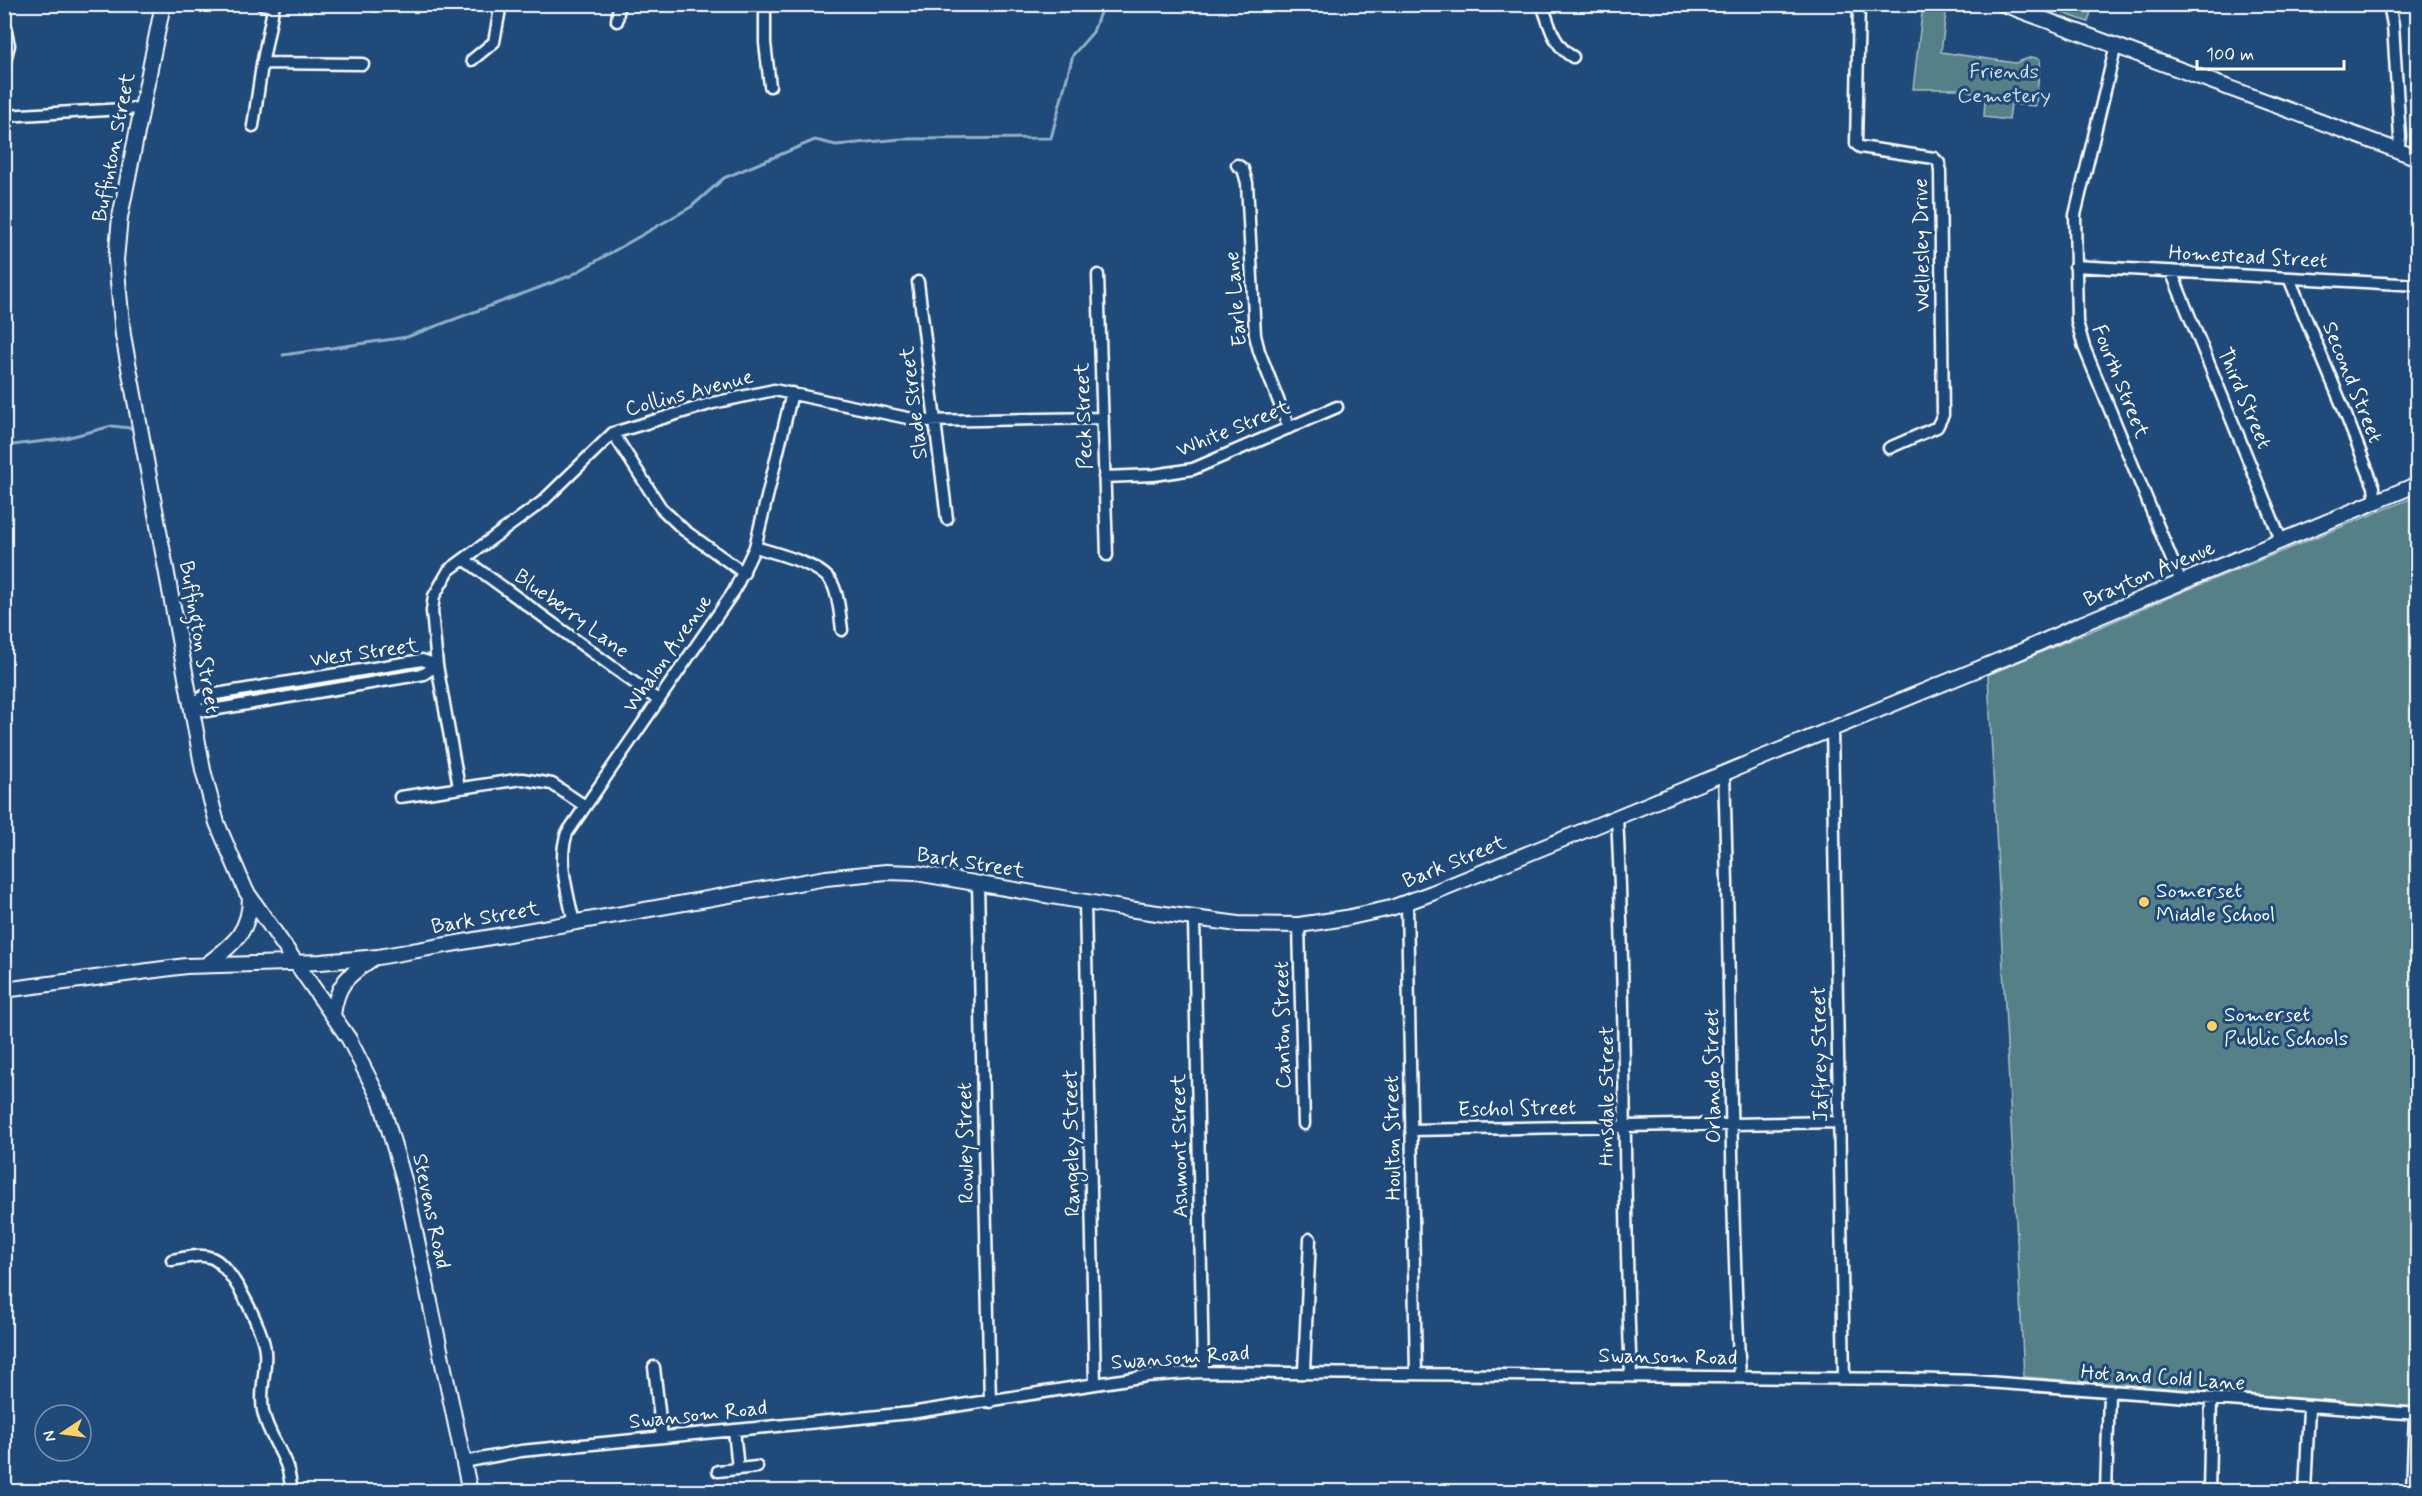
<svg xmlns="http://www.w3.org/2000/svg" width="2422" height="1496" font-family="Mynerve,sans-serif">
  <style>
    .green { fill: #548088; stroke: #aac0c4; stroke-width: 1.5 }
    .lines { fill: none; stroke-linecap: round; stroke-linejoin: round }
    .stream { stroke: #91afc8; stroke-width: 3 }
    .street-casing { stroke: #fff; stroke-width: 15 }
    .secondary-casing { stroke: #fff; stroke-width: 18 }
    .street { stroke: #1f4a7a; stroke-width: 10 }
    .secondary { stroke: #1f4a7a; stroke-width: 14 }
    .poi-dot { fill: #ffd166; stroke: #1f4a7a; stroke-width: 2 }
    .labels { text-anchor: middle; stroke-width: 6; stroke-linejoin: round; paint-order: stroke }
    .park-label { font-size: 21px; fill: #d4dfe1; stroke: #1f4a7a }
    .street-label { font-size: 21px; fill: #fff; stroke: #1f4a7a }
    .poi-label { font-size: 21px; fill: #fff; stroke: #1f4a7a; text-anchor: start }
  </style>
  <rect width="100%" height="100%" fill="#1f4a7a"/>
  <filter id="ink" filterUnits="userSpaceOnUse"><feTurbulence type="fractalNoise" baseFrequency=".0167" numOctaves="2"/><feDisplacementMap in="SourceGraphic" scale="12" xChannelSelector="R" yChannelSelector="G"/><feConvolveMatrix kernelMatrix="1 2 1 2 8 2 1 2 1" color-interpolation-filters="sRGB"/></filter>
  <g filter="url(#ink)">
    <path class="green" d="M1923,5h24l-6,47 74,11 17,-6 8,2 -4,47 -25,-2 -2,16 -25,-3 1,-19 -21,-9h-51z
      M2040,5h53l-5,17z
      M2417,496v911l-393,-30 -36,-702 194,-83z"/>
    <g class="lines">
      <path class="stream" d="M283,355l124,-18 163,-61 121,-69 33,-29 91,-38 21,5 65,-6 150,-1 22,-83 20,-23 10,-28
        M4,446l58,-7 50,-13 18,2"/>
      <defs>
        <path id="street" d="M261,4l13,2
          M765,4v39l5,43
          M1542,4c7,20 12,43 31,53
          M1859,4l-3,140 4,3 74,11 5,5 1,8 3,244 -6,12 -48,21
          M2389,4l4,21 7,112 -2,14
          M375,5v-1
          M617,21l2,-17
          M4,24l5,21 -5,20
          M2116,45l-41,170 2,107 7,25 97,235
          M472,60l22,-18 7,-38
          M262,63l101,1
          M4,116l137,-8
          M253,126l9,-61 12,-61
          M1237,165l6,4 4,14 8,152 4,16 30,77
          M2075,266l343,19
          M2171,271l110,269
          M1098,275l9,280
          M2289,278l53,127 32,82 2,15
          M918,282l29,237
          M613,433l48,75 23,22 60,43
          M1104,477l50,-2 39,-6 144,-62
          M755,547c20,6 66,17 77,36 7,13 8,33 10,47
          M464,559l194,141
          M191,705l15,6 218,-37 13,-9
          M191,705l13,-9 218,-36 15,5
          M1832,729l12,649
          M1724,774c7,201 5,402 16,603
          M459,787l-22,-122 -5,-54 2,-15 15,-26 93,-68 71,-69 100,-30 61,-13 148,31 181,-3
          M400,797l122,-18 30,5 33,22
          M1617,817c10,186 5,372 14,558
          M978,883l12,519
          M1085,902l10,482
          M1407,903l9,469
          M1194,919l9,453
          M574,923c-6,-29 -17,-62 -7,-90l167,-242 21,-44 37,-154
          M1299,925l5,199
          M1411,1130l428,-8
          M172,1260c13,-2 28,-7 40,-2 20,8 52,73 53,93 2,20 -6,40 -2,60 6,31 28,45 28,81
          M654,1367l8,70
          M1304,1371l6,-132
          M734,1430l4,39
          M464,1462l57,-11 389,-38 237,-37 53,-4 705,7 68,2 445,33
          M718,1471l39,-4
          M2106,1492l3,-99
          M2209,1492l2,-92
          M2305,1492l4,-84
          M2412,1492l3,-78"/>
        <path id="secondary" d="M163,4l-43,213 -4,43 7,75 80,435 14,53 29,68 103,148 32,63 24,81 65,309
          M2003,4l415,154
          M206,965c26,-20 44,-32 44,-68
          M4,990l182,-24 135,-4 57,-5 448,-79 60,-6 30,1 212,36 110,15 61,1 47,-7 45,-10 41,-15 590,-242 59,-27 337,-140
          M333,1015c4,-31 14,-39 39,-56"/>
      </defs>
      <use href="#street" class="street-casing"/>
      <use href="#secondary" class="secondary-casing"/>
      <use href="#street" class="street"/>
      <use href="#secondary" class="secondary"/>
    </g>
  </g>
  <g class="poi-dot">
    <circle cx="2144" cy="902" r="6"/>
    <circle cx="2212" cy="1026" r="6"/>
  </g>
  <g class="labels">
    <g class="park-label">
      <text x="2004" y="78">Friends<tspan x="2004" dy="24">Cemetery</tspan></text>
    </g>
    <g class="street-label">
      <text transform="translate(113 147) rotate(-79)" y="7">Buffinton Street</text>
      <text transform="translate(1921 245) rotate(-91)" y="7">Wellesley Drive</text>
      <text transform="translate(2248 256) rotate(3)" y="7">Homestead Street</text>
      <text transform="translate(1235 299) rotate(-95)" y="7">Earle Lane</text>
      <text transform="translate(2121 381) rotate(68)" y="7">Fourth Street</text>
      <text transform="translate(2353 382) rotate(68)" y="7">Second Street</text>
      <text transform="translate(689 392) rotate(-15)" y="7">Collins Avenue</text>
      <text transform="translate(2245 398) rotate(67)" y="7">Third Street</text>
      <text transform="translate(913 403) rotate(-97)" y="7">Slade Street</text>
      <text transform="translate(1083 416) rotate(-92)" y="7">Peck Street</text>
      <text transform="translate(1233 428) rotate(-22)" y="7">White Street</text>
      <text transform="translate(2149 573) rotate(-23)" y="7">Brayton Avenue</text>
      <text transform="translate(572 613) rotate(36)" y="7">Blueberry Lane</text>
      <text transform="translate(200 637) rotate(80)" y="7">Buffington Street</text>
      <text transform="translate(364 652) rotate(-8)" y="7">West Street</text>
      <text transform="translate(667 653) rotate(-55)" y="7">Whalon Avenue</text>
      <text transform="translate(1454 861) rotate(-22)" y="7">Bark Street</text>
      <text transform="translate(971 862) rotate(9)" y="7">Bark Street</text>
      <text transform="translate(485 917) rotate(-10)" y="7">Bark Street</text>
      <text transform="translate(1282 1025) rotate(-91)" y="7">Canton Street</text>
      <text transform="translate(1819 1054) rotate(-91)" y="7">Jaffrey Street</text>
      <text transform="translate(1712 1076) rotate(-91)" y="7">Orlando Street</text>
      <text transform="translate(1606 1096) rotate(-90)" y="7">Hinsdale Street</text>
      <text transform="translate(1517 1108) rotate(-1)" y="7">Eschol Street</text>
      <text transform="translate(1392 1138) rotate(-91)" y="7">Houlton Street</text>
      <text transform="translate(965 1143) rotate(-91)" y="7">Rowley Street</text>
      <text transform="translate(1071 1143) rotate(-91)" y="7">Rangeley Street</text>
      <text transform="translate(1179 1146) rotate(-91)" y="7">Ashmont Street</text>
      <text transform="translate(432 1211) rotate(78)" y="7">Stevens Road</text>
      <text transform="translate(1668 1356) rotate(1)" y="7">Swansom Road</text>
      <text transform="translate(1180 1357) rotate(-4)" y="7">Swansom Road</text>
      <text transform="translate(2163 1377) rotate(4)" y="7">Hot and Cold Lane</text>
      <text transform="translate(698 1414) rotate(-6)" y="7">Swansom Road</text>
    </g>
    <g class="poi-label">
      <text x="2156" y="897">Somerset<tspan x="2156" dy="24">Middle School</tspan></text>
      <text x="2224" y="1021">Somerset<tspan x="2224" dy="24">Public Schools</tspan></text>
    </g>
  </g>
  <rect width="2422" height="1496" fill="none" stroke="#1f4a7a" stroke-width="24"/>
  <rect x="12" y="12" width="2398" height="1472" fill="none" stroke="#fff" stroke-width="2" filter="url(#ink)"/>
  <g transform="translate(63 1433) rotate(257)"><circle r="28" fill="#1f4a7a" stroke="#7992af" stroke-width="1.5"/>
  <path d="M0-4.5L10 22L0 15L-10 22Z" fill="#ffd166"/>
  <text y="-9" font-size="16" font-weight="bold" text-anchor="middle" fill="#ffffff">N</text>
  </g>
  <path d="M2197 60v9h147v-9" fill="none" stroke="#ffffff" stroke-width="3"/>
  <text x="2206" y="60" font-size="18" fill="#ffffff" stroke="#1f4a7a" stroke-width="4.5" paint-order="stroke">100 m</text>
</svg>
